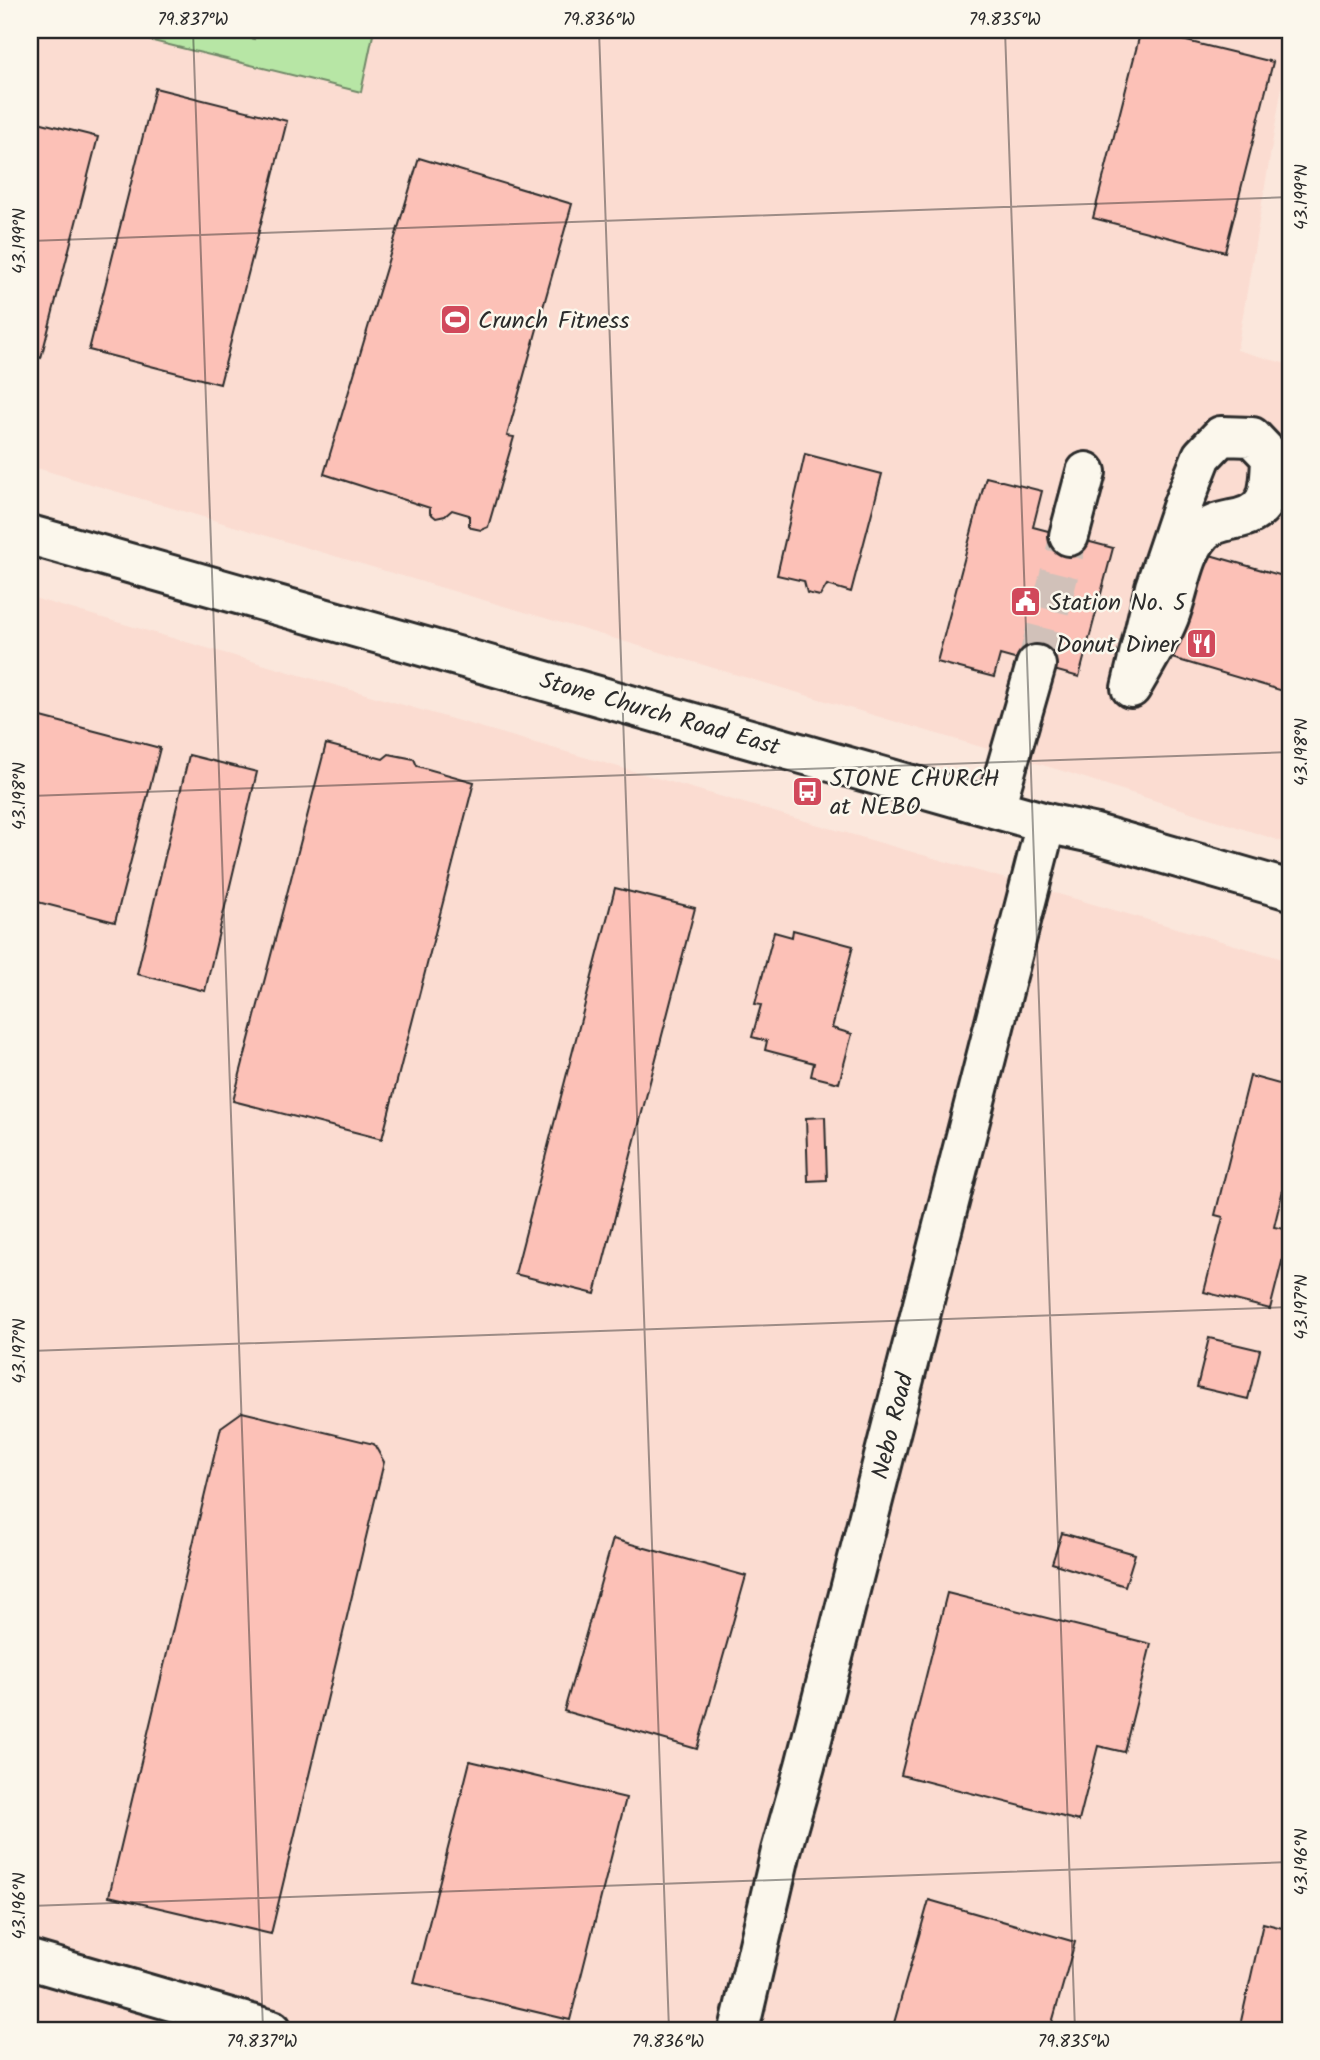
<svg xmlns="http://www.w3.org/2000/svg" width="1320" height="2060" font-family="Kalam,sans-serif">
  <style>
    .built { fill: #fbdcd1 }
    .green { fill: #b7e6a5; stroke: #718868; stroke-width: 2 }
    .building { fill: #fcc1b7; stroke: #2b2b2b; stroke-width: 2 }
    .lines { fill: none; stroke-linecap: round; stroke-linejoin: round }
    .minor-tunnel { stroke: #d1c1b9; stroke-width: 38; stroke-dasharray: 38 19; stroke-linecap: butt }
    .minor-casing { stroke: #2b2b2b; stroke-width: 44 }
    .major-casing { stroke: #2b2b2b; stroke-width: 44 }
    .minor { stroke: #fbf7ec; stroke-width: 38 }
    .major { stroke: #fbf7ec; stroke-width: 38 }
    .ticks { fill: none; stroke: #2b2b2b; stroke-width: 2; stroke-opacity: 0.45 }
    .labels { text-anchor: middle; stroke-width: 5; stroke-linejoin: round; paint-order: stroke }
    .poi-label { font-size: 24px; fill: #2b2b2b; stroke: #fbf7ec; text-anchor: start }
    .street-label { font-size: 24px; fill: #2b2b2b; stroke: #fbf7ec }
    .neatline { fill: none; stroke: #2b2b2b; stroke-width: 2.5 }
    .ticks-label { font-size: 18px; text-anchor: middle; fill: #2b2b2b }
  </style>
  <rect width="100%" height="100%" fill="#fbe7dc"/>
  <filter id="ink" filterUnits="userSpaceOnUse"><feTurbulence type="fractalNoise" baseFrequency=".0143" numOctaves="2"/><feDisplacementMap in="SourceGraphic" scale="14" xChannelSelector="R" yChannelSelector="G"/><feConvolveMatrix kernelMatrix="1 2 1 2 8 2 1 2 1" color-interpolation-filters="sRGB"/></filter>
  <g filter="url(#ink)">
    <path class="built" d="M30,30h1247l11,21 -51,299 53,15v479l-224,-72 -1036,-306z
      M30,597l1260,364v1069h-1260z"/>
    <path class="green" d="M108,30h107l39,9 2,-9h118l-13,62z"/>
    <path class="building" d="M1141,30l132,32 -48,190 -132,-34z
      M155,88l132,33 -67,263 -131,-34z
      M30,120l68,17 -57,221 -11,-3z
      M419,158l153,46 -65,232 7,1 -26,90 -7,3 -9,-2 -3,-3v-10l-17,-5 -7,6 -9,2 -6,-5v-5l-106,-34z
      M805,454l77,20 -31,118 -24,-7 -7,11 -13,-3 -3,-12 -27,-6z
      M986,477l56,14 -9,36 80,21 -34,129 -79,-22 -6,22 -57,-15z
      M1203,553l87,25v115l-118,-35z
      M30,714l130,34 -45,174 -85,-22z
      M326,744l57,15 6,-5 25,5 3,7 57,16 -92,357 -149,-38z
      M189,755l68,17 -52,219 -68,-17z
      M615,888l80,20 -100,386 -80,-20z
      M793,930l60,16 -21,82 20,6 -13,49 -28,-7 3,-13 -49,-13 2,-9 -15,-4 9,-32 -6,-1 19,-72 18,5z
      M1250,1076l40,11v74l-16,66 16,3 -20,79 -66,-17 19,-75 -8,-2z
      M825,1117l2,63 -19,1 -2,-63z
      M1209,1338l51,12 -12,49 -51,-12z
      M242,1412l132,32 10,18 -113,472 -162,-38 112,-469z
      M1062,1533l73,21 -10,32 -73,-23z
      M613,1539l133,37 -49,173 -133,-38z
      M947,1593l204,51 -27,108 -26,-6 -19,75 -178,-46z
      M470,1761l156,37 -56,222 -156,-37z
      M929,1900l146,42 -25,88h-158z
      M1263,1923l27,7v100h-51z"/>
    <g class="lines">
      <path class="minor-tunnel" d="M1036,665l33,-129"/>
      <defs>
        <path id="minor" d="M1221,436l31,1 19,20c-1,35 -1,57 -40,63 -10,2 -22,5 -29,13 -19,20 -23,59 -33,84 -10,25 -25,48 -38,71l24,-101 28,-83 19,-48z
          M1069,536l17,-64
          M995,808l41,-143
          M30,1960l242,70
          M739,2030l42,-179 24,-85 241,-943"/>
        <path id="major" d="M30,535l1016,288 46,10 198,57"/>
      </defs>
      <use href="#minor" class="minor-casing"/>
      <use href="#major" class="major-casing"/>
      <use href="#minor" class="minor"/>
      <use href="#major" class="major"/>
    </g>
  </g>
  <path class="ticks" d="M193,30l70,2000M599,30l70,2000M1005,30l70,2000M30,241l1260,-44M30,796l1260,-44M30,1351l1260,-44M30,1906l1260,-44"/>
  <defs>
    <symbol id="stadium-square" viewBox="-11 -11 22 22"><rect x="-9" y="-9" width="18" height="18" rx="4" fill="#d1495b" stroke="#fbf7ec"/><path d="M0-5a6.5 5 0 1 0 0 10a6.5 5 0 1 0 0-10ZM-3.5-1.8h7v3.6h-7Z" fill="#fff"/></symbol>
    <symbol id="civic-square" viewBox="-11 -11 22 22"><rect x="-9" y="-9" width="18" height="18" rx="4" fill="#d1495b" stroke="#fbf7ec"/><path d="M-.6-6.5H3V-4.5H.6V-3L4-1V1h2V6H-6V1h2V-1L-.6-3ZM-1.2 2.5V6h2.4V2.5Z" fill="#fff"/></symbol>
    <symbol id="restaurant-square" viewBox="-11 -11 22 22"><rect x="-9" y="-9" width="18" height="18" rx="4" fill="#d1495b" stroke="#fbf7ec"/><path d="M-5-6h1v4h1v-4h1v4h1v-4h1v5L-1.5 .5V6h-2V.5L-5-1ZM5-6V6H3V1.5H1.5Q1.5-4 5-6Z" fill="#fff"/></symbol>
    <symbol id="bus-square" viewBox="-11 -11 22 22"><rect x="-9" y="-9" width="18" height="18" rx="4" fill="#d1495b" stroke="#fbf7ec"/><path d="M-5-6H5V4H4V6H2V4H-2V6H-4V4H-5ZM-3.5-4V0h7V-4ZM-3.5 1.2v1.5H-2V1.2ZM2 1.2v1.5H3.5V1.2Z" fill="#fff"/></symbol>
  </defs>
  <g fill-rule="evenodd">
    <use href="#stadium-square" x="438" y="302" width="35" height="35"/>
    <use href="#civic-square" x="1008" y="584" width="35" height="35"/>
    <use href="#restaurant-square" x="1184" y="626" width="35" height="35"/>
    <use href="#bus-square" x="790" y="774" width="35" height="35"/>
  </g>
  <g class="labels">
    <g class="poi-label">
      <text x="478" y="328">Crunch Fitness</text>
      <text x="1049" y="610">Station No. 5</text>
      <text x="1178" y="652" text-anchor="end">Donut Diner</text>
      <text x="830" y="786">STONE CHURCH<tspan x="830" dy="28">at NEBO</tspan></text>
    </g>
    <g class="street-label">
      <text transform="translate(660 713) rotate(16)" y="8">Stone Church Road East</text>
      <text transform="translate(892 1426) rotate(-76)" y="8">Nebo Road</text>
    </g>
  </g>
  <rect width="1320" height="2060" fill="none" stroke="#fbf7ec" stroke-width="77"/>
  <rect x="38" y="38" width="1244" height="1984" class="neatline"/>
  <g class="ticks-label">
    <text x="193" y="25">79.837°W</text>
    <text x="599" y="25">79.836°W</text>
    <text x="1005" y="25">79.835°W</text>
    <text transform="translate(1301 197) rotate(-90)" y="6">43.199°N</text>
    <text transform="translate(19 241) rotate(-90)" y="6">43.199°N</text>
    <text transform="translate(1301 752) rotate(-90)" y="6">43.198°N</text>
    <text transform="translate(19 796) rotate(-90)" y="6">43.198°N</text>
    <text transform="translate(1301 1307) rotate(-90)" y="6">43.197°N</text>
    <text transform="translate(19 1351) rotate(-90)" y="6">43.197°N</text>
    <text transform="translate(1301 1862) rotate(-90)" y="6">43.196°N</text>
    <text transform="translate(19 1906) rotate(-90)" y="6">43.196°N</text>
    <text x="262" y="2047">79.837°W</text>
    <text x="668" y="2047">79.836°W</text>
    <text x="1074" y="2047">79.835°W</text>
  </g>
</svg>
